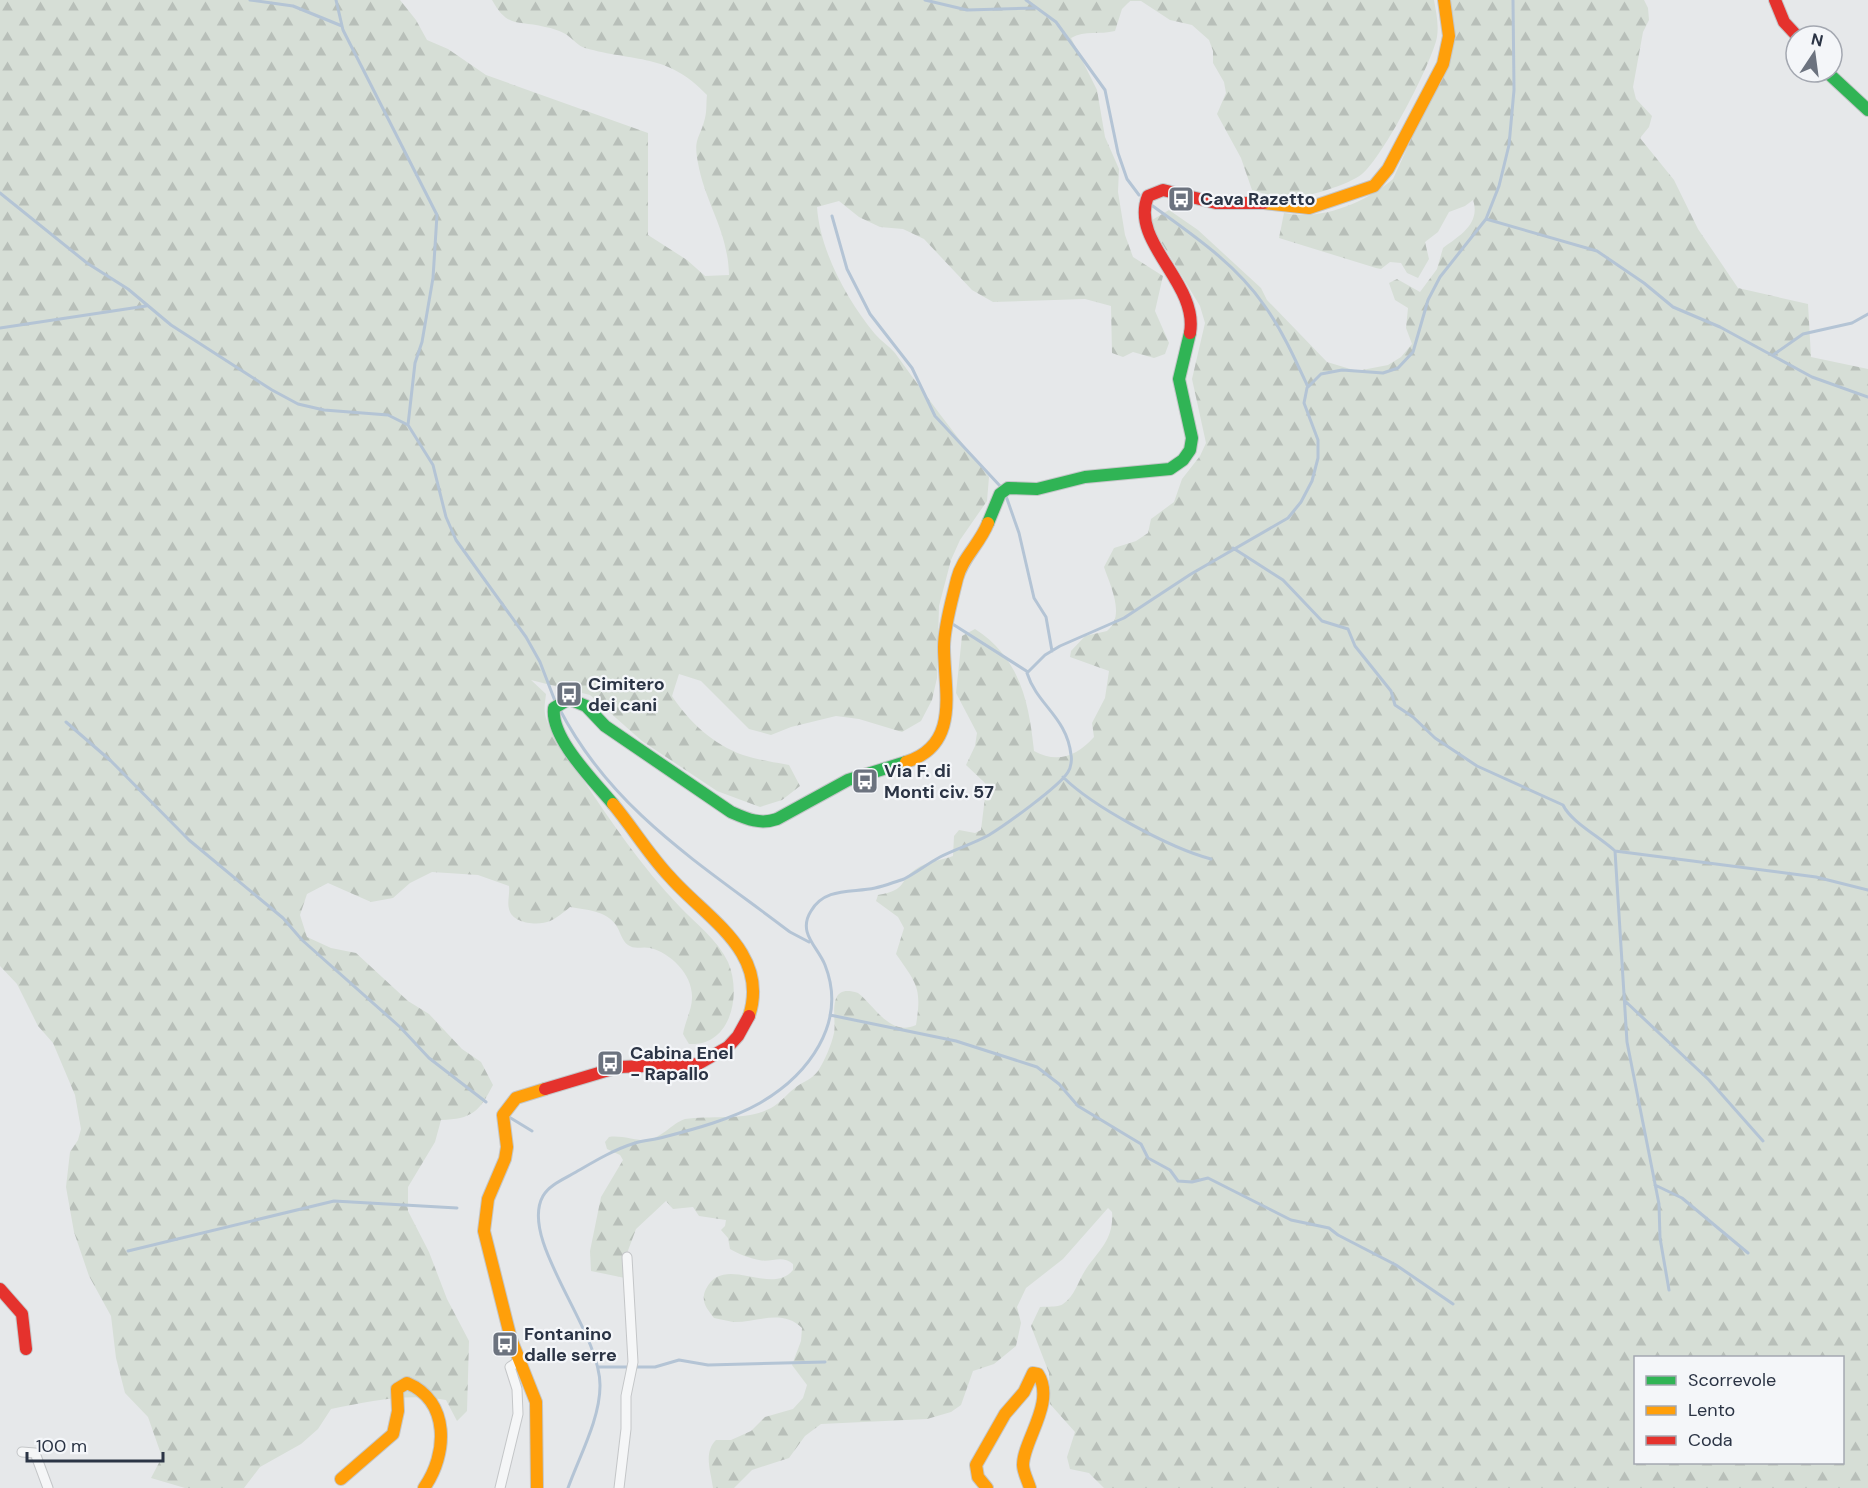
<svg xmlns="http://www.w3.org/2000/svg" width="1868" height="1488" font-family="'DM Sans',sans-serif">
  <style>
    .forest { fill: url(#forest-firs); fill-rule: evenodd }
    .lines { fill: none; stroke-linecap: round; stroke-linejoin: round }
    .stream { stroke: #b4c4d5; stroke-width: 3 }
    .street-casing { stroke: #c4c6c8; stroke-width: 11 }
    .fast-casing { stroke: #c4c6c8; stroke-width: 14 }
    .slow-casing { stroke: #c4c6c8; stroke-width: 14 }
    .jam-casing { stroke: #c4c6c8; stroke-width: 14 }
    .street { stroke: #f5f6f7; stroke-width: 9 }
    .fast { stroke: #30b455; stroke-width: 12 }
    .slow { stroke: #ff9f0a; stroke-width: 12 }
    .jam { stroke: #e5322d; stroke-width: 12 }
    .labels { text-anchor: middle; stroke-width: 4.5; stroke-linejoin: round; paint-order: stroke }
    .poi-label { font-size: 18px; font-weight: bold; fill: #2b3445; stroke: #f4f6f9; text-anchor: start }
  </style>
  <defs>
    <pattern id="forest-firs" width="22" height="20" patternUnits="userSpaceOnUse" patternTransform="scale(1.5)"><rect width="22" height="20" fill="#d6ded6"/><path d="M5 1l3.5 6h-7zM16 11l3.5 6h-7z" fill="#b8bfb9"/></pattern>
  </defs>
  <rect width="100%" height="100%" fill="#e6e8ea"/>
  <path class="forest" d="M0,0h400l16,20 11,20 21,9 38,26 162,58v102l39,25 18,16 24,-1c-1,-45 -24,-72 -31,-112 -5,-25 2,-24 7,-45 2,-7 1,-16 2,-23 -39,-42 -73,-33 -122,-47 -7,-2 -12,-9 -18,-13 -6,-4 -15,-7 -22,-8 -27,-7 -37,2 -53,-27h942c2,12 5,24 3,37 -5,26 -54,120 -75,137 -13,11 -62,26 -79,24 -10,-1 -21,-5 -31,-8l-11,-32 -24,-44 9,-21 -2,-11 -11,-19v-12l-4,-11 -17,-15 -22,-5 -29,-19h-11l-8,8 -7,22c-15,4 -30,-1 -44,7l26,52 8,47 14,32 -1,23 7,43 8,22 30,19 -8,35 14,32 -4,11 -11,4 -21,-6 -10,5 -11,-4 -1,-47 -26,-7 -92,3 -21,-12 -48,-51 -21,-10 -23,-2 -21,-10 -20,-16 -22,6c3,44 30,93 58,127 6,7 14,12 20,19 30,42 61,83 94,124l-2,24 -27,39 -9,20 -12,46 -2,72 -5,22 -11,21 -19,11 -43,-13 -23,-3 -45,11 -20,8 -22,-6 -48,-48 -22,-7 -7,22c16,25 42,49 71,59 15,5 32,7 46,10l11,21 -18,14 -22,7 -43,-16 -75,-50 -52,-46 -59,-15 15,14c-1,9 -3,18 1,27 7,20 21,36 33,54 31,47 61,91 100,132 16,17 37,32 48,55 14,32 3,85 -39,82l-6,-10c2,-12 9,-25 9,-36 1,-23 -21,-45 -42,-50 -8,-2 -15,2 -22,-3 -6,-4 -8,-14 -12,-20 -11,-15 -30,-15 -46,-18 -6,5 -13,11 -20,14 -11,5 -38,3 -41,-12 -2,-6 1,-16 0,-23l-31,-11 -46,-3 -22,11 -17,15 -22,4 -43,-19 -21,11 -7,21 7,22 24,11 25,5 52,48 21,13 33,35 19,13 12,23c-14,27 -21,34 -52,35l-6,22 -27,45v24l21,41 18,47 22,42 -2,70 -10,10 -11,-21c-40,-7 -75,1 -115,9l-13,20 -17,15 -41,23 -16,21h-59l-34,-10 11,-21 -14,-40 -23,-24 -9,-35 -5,-42 -22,-40 -15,-44 -8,-45 4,-35 8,-12 3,-11 -6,-34 -22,-52 -15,-17 -21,-42 -17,-18z
    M1448,0h196l4,8 1,12 -6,12 -10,55 3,12 16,17 -3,11 -9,11 34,42 24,49 40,59 70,16 3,53 57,12v1119h-764l-15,-15 -19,-4 -3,-12 8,-25 -25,-28 -1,-31 -18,-47 9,-19c7,-1 17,1 23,-3 12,-8 15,-23 23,-35 14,-20 28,-30 26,-57l-4,-4 -45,51 -37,29 -9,19 4,16 -5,23 -22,18 -21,7 -12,34 -10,7 -24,7 -106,5 -16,12 -16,22 -37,12 -18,18h-21c-2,-17 -10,-35 3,-48h15l20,-9 14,-14 28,-8 10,-11 4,-13 -15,-20 9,-24 1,-13c-20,-20 -46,-5 -69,-6 -6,-1 -13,-3 -19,-4 -7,-9 -14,-17 -8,-29 18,-36 65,8 87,-19v-6c-11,-10 -22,-1 -34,-4 -9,-2 -21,-6 -29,-11l-2,-11 -7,-8 4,-4 1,-6 -27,-4 -6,-9 -20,2 -7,-8 -30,28 -10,27 -1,22 -34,-7 -1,-20 11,-54 22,-37 -3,-5 -13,-6 -2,-7 4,-5c13,-2 26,4 38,3 15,-2 24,-16 38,-21 27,-4 62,2 86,-11 9,-5 17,-15 25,-21 8,-6 15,-7 22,-16 7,-11 13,-25 16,-38 3,-14 -9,-51 24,-40 17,13 32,44 58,32 6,-37 1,-41 -20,-71l8,-26 -6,-11 -22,-16 2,-6c30,-5 20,-14 38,-26 10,-7 26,-9 37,-13l1,-20 5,-6 16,3 6,-3 5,-41 -1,-6 -19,-18 9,-19 2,-13 -21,-40 6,-57 13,-7c45,29 54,73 59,122 23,13 43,5 60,-14l-2,-14 13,-25 4,-27 -39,-14 1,-6 14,-15 22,-5c19,-15 3,-46 -3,-64l10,-19 22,-7 12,-8 3,-14 23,-17 8,-23 18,-23 6,-13 -14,-64 13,-56 -5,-17 -46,-76 -2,-10 17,-10 29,20 63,58 6,12 60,62 30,9 31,-6 13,-8 11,-13 -6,-16 2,-20 -13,-8 -6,-17 8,-4 23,13 17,-23 6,-21c16,-12 38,-24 30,-48l-8,6 -16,6 -11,20 -13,10 4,17 -11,19 -11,-5 -6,-10 -11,-1 -9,7 -5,-1 -97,-30 5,-25c37,8 81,-10 109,-34l57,-125zM1636,1358h206v104h-206z"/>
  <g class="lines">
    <path class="stream" d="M250,0l43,6 49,20
      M336,0l7,30 94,185 -4,63 -11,64 -7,21 -7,62
      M925,0l42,10 69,-2
      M1026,0l30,22 49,68 13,63 9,26 12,16
      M0,193l87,70 41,26 43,36 101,65 26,14 26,6 64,5 20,10 25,40 13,52 10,23 70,97 14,25 15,39
      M1150,204c41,30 84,58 114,101 18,25 31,54 44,82
      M832,216l15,53 23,45 42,54 23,48 66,71
      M1486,219l111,32 47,32 29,24 47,20 92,50 56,20
      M0,328l146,-22
      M1773,355l30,-21 49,-11 16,-9
      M1006,496l13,37 15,65 12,19 6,34
      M1233,548l50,32 39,41 26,8 7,17 36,45 4,14 18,12 22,21 42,28 86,39c8,17 37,32 52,46l201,26 52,13
      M951,623l77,49
      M559,708c53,103 142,156 231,224l19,10
      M66,722l45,39 78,79 94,78 19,22 98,87 29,31 57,44
      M1063,777c30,30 107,71 148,82
      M1615,851l12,191 32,162 1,34 9,52
      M1625,1001l84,79 54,61
      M830,1015l126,26 81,26 22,17 19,22 63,38 7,14 22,12 8,11 14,1 16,-4 83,42 38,8 9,7 58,30 57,39
      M509,1117l23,14
      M1655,1185l27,13 66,55
      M128,1251l206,-50 123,7
      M598,1367h57l24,-7 29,5 117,-3
      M568,1488c11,-31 32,-69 32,-102 1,-55 -82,-146 -57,-190 6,-11 21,-17 33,-24 19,-11 37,-22 59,-29 9,-3 19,-3 29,-6 31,-8 68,-18 96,-34 48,-28 88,-80 65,-138 -7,-18 -28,-32 -14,-54 14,-24 41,-18 64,-23 10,-2 19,-6 29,-9 12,-6 23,-15 36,-22 15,-8 33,-13 49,-22 15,-9 71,-49 79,-63 3,-4 4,-13 3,-17 -4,-38 -34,-50 -44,-82l18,-18 15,-9 64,-28 67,-44 97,-56 13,-16 11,-21 6,-23v-18l-14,-37 3,-15 14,-14 21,-4 41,3 15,-5 15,-16 15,-52 12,-23 46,-58 13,-33 10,-41 5,-55 -1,-90"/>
    <defs>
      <path id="street" d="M22,1452l13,1 13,35
        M500,1488l18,-74 -1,-25 -7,-22 10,-7
        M619,1488l7,-59v-33l7,-34 -6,-105"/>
      <path id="fast" d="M1827,72l41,38
        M988,523l12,-29 8,-6 29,1 48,-12 85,-8 13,-9 7,-10 2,-12 -13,-59 11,-46
        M613,804c-18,-22 -63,-66 -59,-96l15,-9 17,7 19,20 126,86c16,7 29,13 46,7l71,-39 58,-18"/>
      <path id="slow" d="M1264,203l45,5 65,-22 14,-17 55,-105 6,-28 -5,-36
        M906,762c55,-17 38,-72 38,-115 0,-21 8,-47 13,-68 5,-21 23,-35 31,-56
        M613,804c20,24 36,51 57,73 36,41 100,75 79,139
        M341,1479l52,-45 5,-23 -1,-22 10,-6c43,18 41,71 17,105
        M537,1488l-1,-86 -25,-63 -27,-108 4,-32 17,-40 2,-12 -4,-32 13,-17 29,-9
        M987,1488l-9,-11 -2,-12 29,-51 19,-22 9,-19 5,1c18,28 -15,67 -15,91 0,7 5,16 7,23"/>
      <path id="jam" d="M1775,0l9,22 13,14
        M1190,333c9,-50 -61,-91 -42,-137l15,-6 53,13h48
        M545,1089l74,-22 79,-3 30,-17 10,-11 11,-20
        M0,1289l22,25 4,35"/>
    </defs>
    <use href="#street" class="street-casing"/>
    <use href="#fast" class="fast-casing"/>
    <use href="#slow" class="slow-casing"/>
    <use href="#jam" class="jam-casing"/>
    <use href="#street" class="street"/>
    <use href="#fast" class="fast"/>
    <use href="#slow" class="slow"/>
    <use href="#jam" class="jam"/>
  </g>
  <defs>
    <symbol id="bus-square" viewBox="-11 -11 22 22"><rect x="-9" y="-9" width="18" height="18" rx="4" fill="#6c737f" stroke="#f4f6f9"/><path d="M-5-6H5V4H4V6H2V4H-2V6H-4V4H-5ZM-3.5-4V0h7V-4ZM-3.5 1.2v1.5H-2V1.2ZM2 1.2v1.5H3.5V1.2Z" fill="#fff"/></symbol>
  </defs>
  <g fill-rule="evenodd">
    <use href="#bus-square" x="1166" y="184" width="30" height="30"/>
    <use href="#bus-square" x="554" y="679" width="30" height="30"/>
    <use href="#bus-square" x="850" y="766" width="30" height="30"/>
    <use href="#bus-square" x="595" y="1048" width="30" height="30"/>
    <use href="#bus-square" x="490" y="1329" width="30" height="30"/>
  </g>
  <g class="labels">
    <g class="poi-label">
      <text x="1200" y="205">Cava Razetto</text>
      <text x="588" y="690">Cimitero<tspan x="588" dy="21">dei cani</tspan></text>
      <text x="884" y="777">Via F. di<tspan x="884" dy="21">Monti civ. 57</tspan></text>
      <text x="630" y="1059">Cabina Enel<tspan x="630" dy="21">- Rapallo</tspan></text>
      <text x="524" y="1340">Fontanino<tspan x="524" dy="21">dalle serre</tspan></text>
    </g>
  </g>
  <rect x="1634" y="1356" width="210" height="108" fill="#f4f6f9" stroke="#a4a8b1" stroke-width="1.5"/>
  <rect x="1646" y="1376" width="30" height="9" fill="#30b455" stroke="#a4a8b1" stroke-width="1.5"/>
  <text x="1688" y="1386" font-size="18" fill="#2b3445">Scorrevole</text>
  <rect x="1646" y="1406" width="30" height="9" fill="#ff9f0a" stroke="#a4a8b1" stroke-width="1.5"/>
  <text x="1688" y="1416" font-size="18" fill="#2b3445">Lento</text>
  <rect x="1646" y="1436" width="30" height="9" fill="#e5322d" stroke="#a4a8b1" stroke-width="1.5"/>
  <text x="1688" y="1446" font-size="18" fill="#2b3445">Coda</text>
  <g transform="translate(1814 54) rotate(13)"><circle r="28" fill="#f4f6f9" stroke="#a4a8b1" stroke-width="1.5"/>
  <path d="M0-4.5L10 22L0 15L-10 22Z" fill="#6c737f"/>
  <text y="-9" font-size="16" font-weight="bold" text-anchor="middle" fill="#2b3445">N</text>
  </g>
  <path d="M27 1452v9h136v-9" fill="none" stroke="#2b3445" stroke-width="3"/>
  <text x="36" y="1452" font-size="18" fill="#2b3445" stroke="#f4f6f9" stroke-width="4.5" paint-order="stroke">100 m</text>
</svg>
